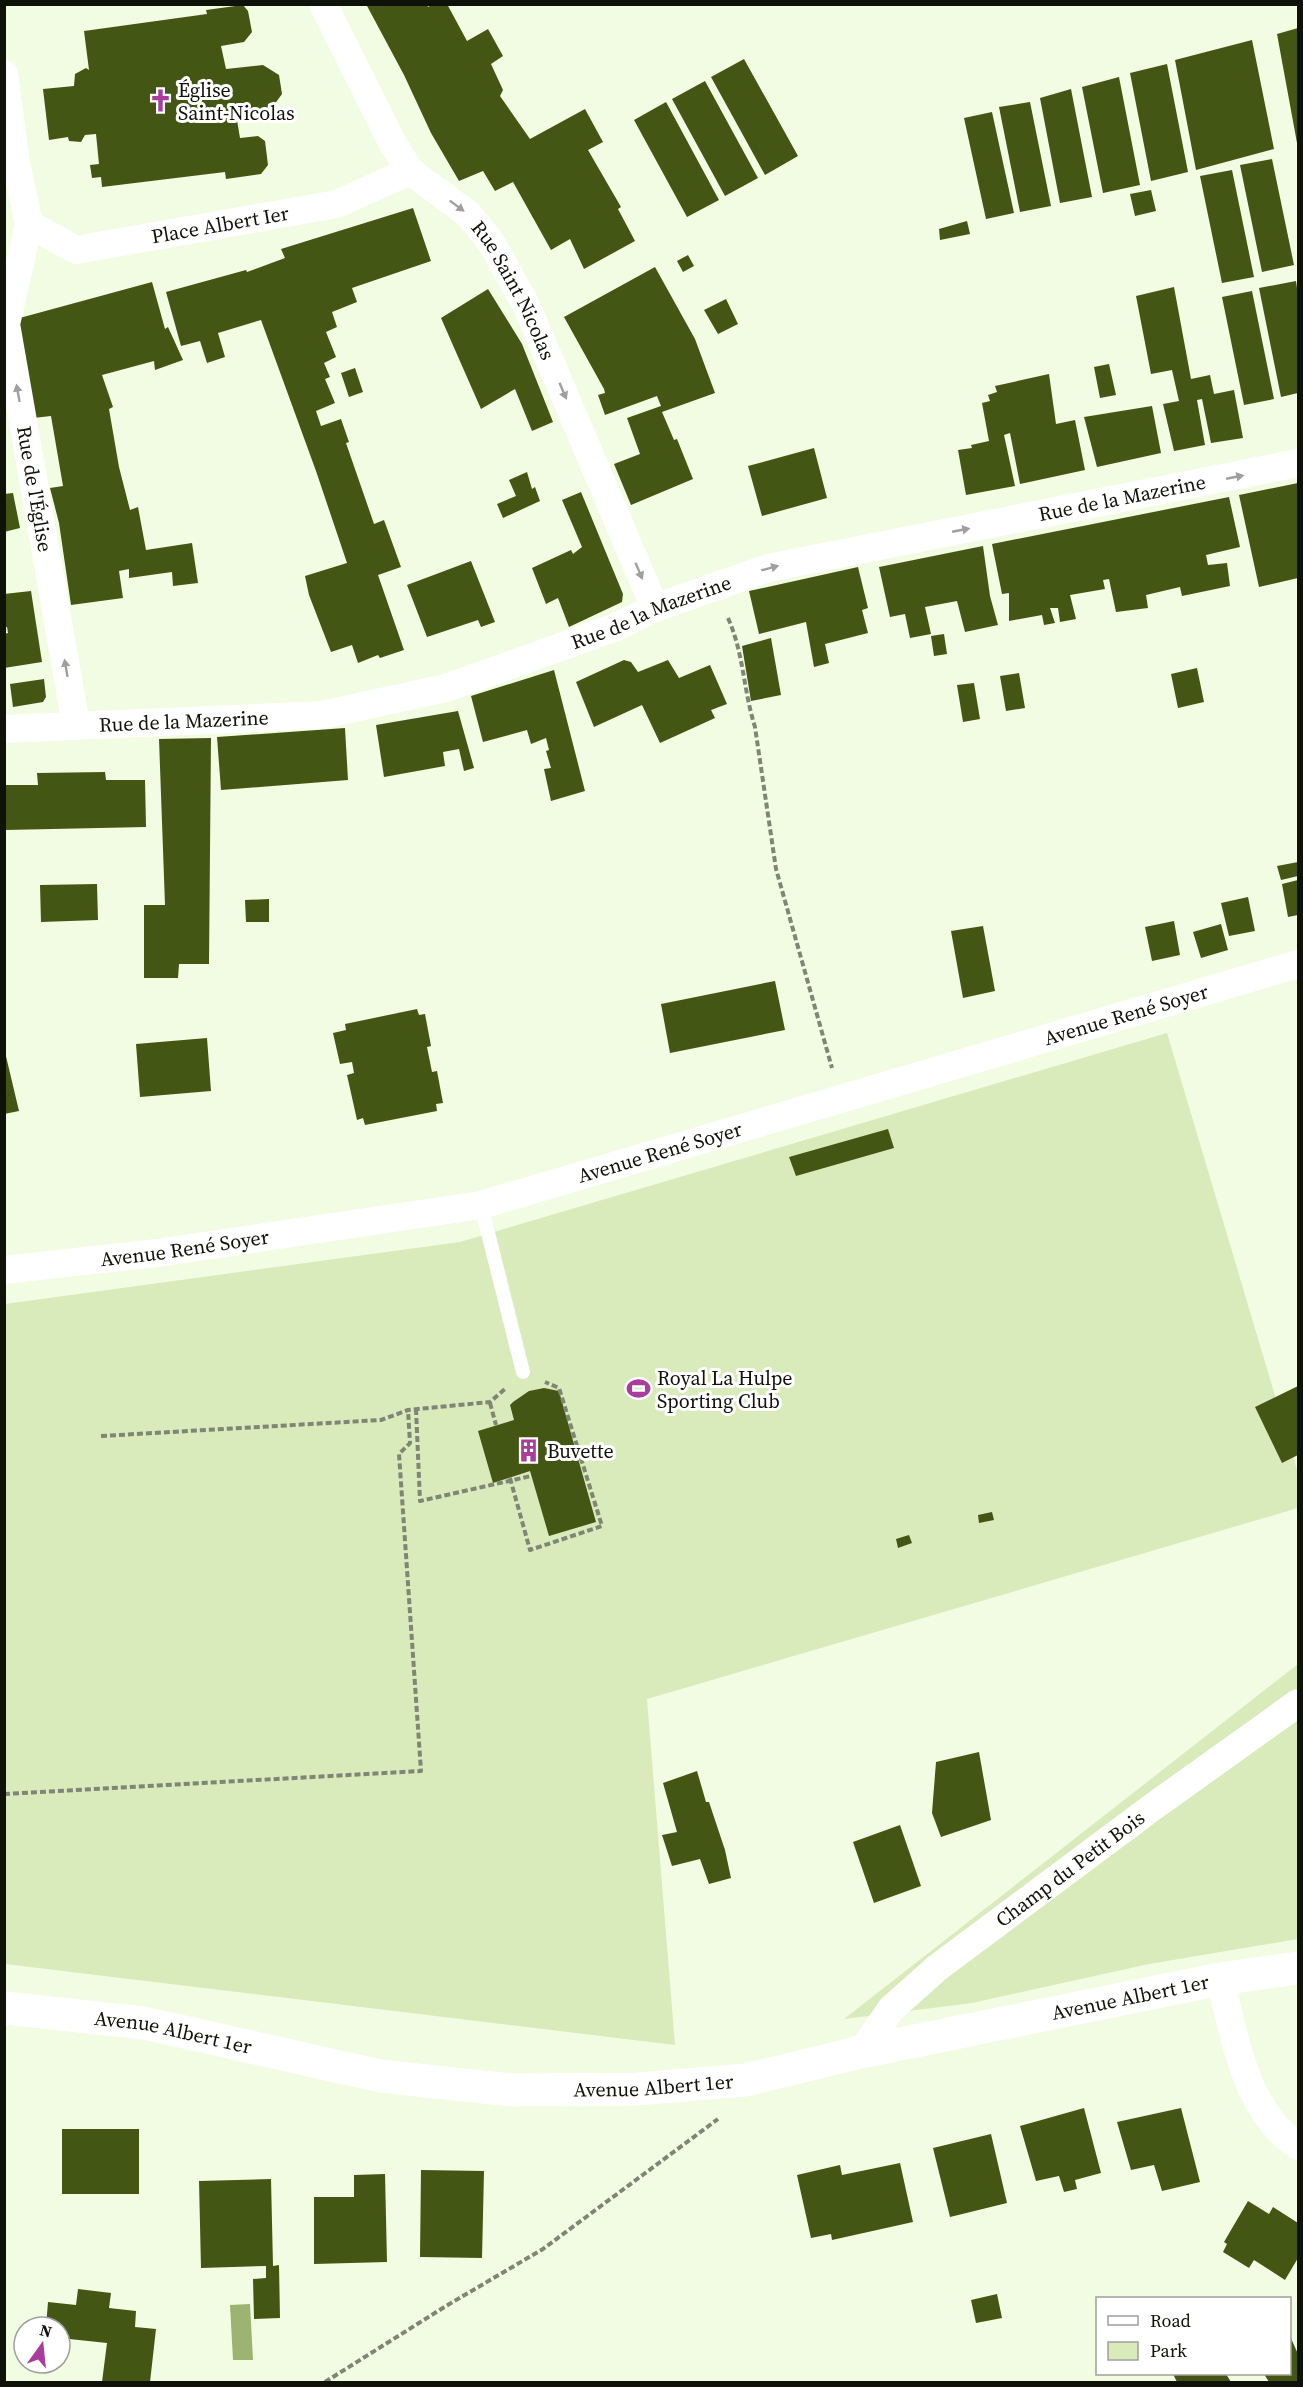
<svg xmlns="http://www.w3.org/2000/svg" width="1303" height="2387" font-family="'Source Serif 4',serif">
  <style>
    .green { fill: #d9eabb }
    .water { fill: #9db371 }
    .building { fill: #445613 }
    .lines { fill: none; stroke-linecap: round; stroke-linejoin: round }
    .path { stroke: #7f8674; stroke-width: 4; stroke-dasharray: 6 3; stroke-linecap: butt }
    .service { stroke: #fff; stroke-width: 14 }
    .minor { stroke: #fff; stroke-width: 28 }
    .secondary { stroke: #fff; stroke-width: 33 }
    .oneway { fill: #9fa09d }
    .labels { text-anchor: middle; stroke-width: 6; stroke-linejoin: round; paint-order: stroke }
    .poi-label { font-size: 20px; fill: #0f1209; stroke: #fff; text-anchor: start }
    .street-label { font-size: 20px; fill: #0f1209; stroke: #fff }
  </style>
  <rect width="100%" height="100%" fill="#f2fce2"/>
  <path class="green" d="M1167,1033l131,440v35l-651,191 28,346 -670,-81v-660l455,-62z
    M1298,1664v275l-149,25 -177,39 -128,16z"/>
  <path class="water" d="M250,2304l3,56h-20l-3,-55z"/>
  <path class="building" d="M366,4h61l1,3 5,-3h14l20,37 21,-12 15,27 -12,8 12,26 -3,6 30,43 55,-30 18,33 -15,8 33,57 -3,2 17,32 -51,28 -14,-30 -19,11 -38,-68 -18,9 -12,-20 -24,10 -28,-48 -27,-58z
    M243,5l5,6 4,21 -8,10 -23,4 5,23 37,-4 16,10 3,19 -11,15 -35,5 4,24 18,-2 7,5 3,24 -7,9 -35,5 -1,-7 -123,15 -1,-10 -9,1 -2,-13 9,-1 -3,-30 -11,1 -4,7 -12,-1 -1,-4 -19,3 -6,-51 31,-3 1,-12 11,-6 3,2 -5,-39 123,-17 -1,-4z
    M1298,28v115h-1l-20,-109z
    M1252,40l22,109 -78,21 -21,-110z
    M744,59l54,97 -33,19 -54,-98z
    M1167,64l21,108 -37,9 -21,-108z
    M1119,77l21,108 -37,8 -21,-106z
    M705,81l53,97 -33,18 -53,-97z
    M1071,89l21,108 -32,6 -20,-105z
    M666,102l53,98 -32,17 -53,-97z
    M1030,102l21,104 -31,6 -21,-105z
    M992,112l22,101 -28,6 -22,-101z
    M1272,159l22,106 -32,7 -22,-107z
    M1232,170l22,107 -32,6 -22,-107z
    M1151,190l5,21 -21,5 -5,-22z
    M413,208l18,53 -79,27 5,14 -25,10 5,15 -11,5 10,25 -12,6 6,14 -5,2 10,24 -19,8 5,15 20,-7 8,23 -3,1 28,81 10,-4 17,47 -23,8 26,75 -24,8 -2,-3 -20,8 -6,-18 -21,7 -22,-57 -4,-19 42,-13 -31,-92 -55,-151 -43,13 7,24 -18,6 -7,-22 -19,5 -15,-54 80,-22 1,2 38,-14 -4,-9z
    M967,221l3,13 -30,6 -1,-11z
    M688,255l6,11 -11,6 -6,-11z
    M655,267l40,72 20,54 -53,19 12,28 3,-1 16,40 -62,26 -17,-41 26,-10 -13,-36 34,-12 -4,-10 -52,19 -7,-20 7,-2 -1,-4 -40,-72z
    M1296,281l2,14v98l-17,4 -22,-109z
    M152,282l13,47 3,-2 15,33 -28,10 -1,-9 -52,14 11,32 -4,2 10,58 11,43 8,-3 8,43 46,-7 6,40 -25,3 -1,-14 -43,6v-9l-10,2 4,27 -52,7 -12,-82 -9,-35 13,-2 -12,-70 -18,2 -17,-99z
    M1174,287l17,92 19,-4 4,19 20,-4 9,48 -32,5 -9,-44 -5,1 8,45 -31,6 -11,-47 16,-3 -7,-31 -21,4 -15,-78z
    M488,289l34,55 31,78 -21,9 -17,-42 -34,20 -40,-91z
    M1252,291l22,108 -30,6 -22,-108z
    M726,299l12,25 -20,10 -14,-24z
    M1109,364l7,31 -16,3 -6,-31z
    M355,368l8,24 -14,5 -8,-24z
    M1049,374l7,50 19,-4 10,50 -65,14 -10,-51 -6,2 11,51 -49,9 -8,-45 14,-2 -1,-3 18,-4 -7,-38 8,-2 -2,-6 9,-3 -2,-6z
    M1152,406l9,47 -64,14 -13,-50z
    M814,448l13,50 -65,18 -14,-50z
    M527,472l5,17 3,-2 5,14 -37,17 -6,-14 19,-8 -7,-16z
    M1298,483v95l-39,9 -20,-92z
    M581,492l42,102 -1,8 -53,25 -11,-29 -12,6 -14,-36 39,-18 2,4 9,-7 -20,-47z
    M13,493l7,35 -16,4v-38z
    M1229,497l11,50 -34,8 2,10 19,-2 3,23 -48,10 -2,-9 -34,8 2,13 -32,4 -7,-33 -6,1 2,9 -35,6 6,24 -16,3 -2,-14h-8l5,15 -11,2 -2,-10 -33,6v-28l-7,1 -10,-50z
    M983,546l7,50 8,29 -33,7 -8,-31 -32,6 6,27 -21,4 -5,-24 -15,3 -11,-50z
    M471,561l24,61 -14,5 -3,-7 -51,17 -20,-52z
    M858,567l10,41 -6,2 6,23 -43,11 4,19 -15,4 -8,-45 -47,12 -10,-43z
    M31,591l11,71 -38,6v-34l4,-1 -1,-6h-3v-33z
    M944,634l3,20 -13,2 -3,-20z
    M771,638l10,57 -30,6 -9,-55z
    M624,660l7,2 7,10 30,-12 11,18 31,-13 17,39 -16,6 4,8 -55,25 -18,-38 -48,22 -18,-45z
    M1197,668l7,34 -26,6 -7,-34z
    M554,670l31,121 -34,10 -7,-32 7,-1 -5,-17 3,-1 -3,-12 -15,6 -4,-14 -44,12 -12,-46z
    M1019,673l6,35 -19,3 -6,-35z
    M44,679l2,18 -3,5 -30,5 -3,-23z
    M974,683l6,36 -17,3 -6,-37z
    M458,711l16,57 -10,3 -5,-22 -16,3 2,14 -61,11 -8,-52z
    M345,728l3,52 -127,10 -4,-53z
    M211,738l-2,226h-30l-1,14h-34v-73h21l-6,-166z
    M105,772l1,8h39l1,47 -141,3v-45h33l-1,-12z
    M1298,862v14l-17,4 -4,-14z
    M1298,880v35l-10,2 -6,-33z
    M97,884l1,36 -57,2 -1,-37z
    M1248,897l7,34 -26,5 -8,-33z
    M269,899v23h-23l-1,-22z
    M1174,921l6,34 -28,6 -7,-34z
    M1221,924l7,26 -27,8 -8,-26z
    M983,926l12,65 -32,7 -12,-67z
    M775,981l10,49 -115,23 -9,-49z
    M417,1009l2,6 6,-1 6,32 -4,1 5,25 5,-1 6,32 -7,1 1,7 -72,14 -2,-7 -6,2 -10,-45 7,-2 -2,-11 -12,2 -7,-31 13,-3 -1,-6z
    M207,1038l4,53 -71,6 -4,-53z
    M5,1052l14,59 -15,3v-61z
    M888,1129l6,19 -98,28 -7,-19z
    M1298,1386v69l-16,8 -27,-56z
    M544,1388l15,3 37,131 -47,14 -19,-65 -37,12 -15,-52 36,-11 -4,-15 3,-3 16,-11z
    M992,1512l2,8 -15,3 -1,-8z
    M909,1535l3,8 -14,5 -2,-9z
    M979,1752l12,68 -50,17 -9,-24 4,-51z
    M697,1771l9,31h3l16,48 6,28 -22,6 -9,-25 -28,7 -10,-31 15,-3 -14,-49z
    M900,1825l21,61 -47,17 -21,-61z
    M1084,2108l17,65 -26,7 2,9 -13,3 -5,-16 -23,5 -16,-55z
    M1181,2108l19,74 -38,9 -8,-26 -23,5 -14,-48z
    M62,2129h77v65h-77z
    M991,2134l16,69 -57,14 -17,-69z
    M900,2163l13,59 -81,18 -1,-6 -20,4 -14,-63 43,-10 2,10z
    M421,2170l63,1 -2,87 -62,-1z
    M385,2174l2,88 -73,2v-67h40v-22z
    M271,2179l2,87 6,-1 1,53 -26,1 -1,-40 13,-1v-12l-65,2 -2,-87z
    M1248,2201l21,13 4,-7 25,16v35l-13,22 -31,-20 -5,8 -26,-16 4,-8 -3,-2z
    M78,2289l33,4 -2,15 27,3 -1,16 21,2 -6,53h-48l5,-39 -47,-5v-11h-14l2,-25 28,3z
    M997,2294l5,24 -26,5 -5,-23z
    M1290,2336l8,18v28h-29l-5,-8 26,-1z
    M1173,2374h53l5,8h-54z"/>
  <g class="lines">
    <path class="path" d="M728,618c16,36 15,71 27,109l21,142 56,199
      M490,1403l6,22
      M416,1409l4,92 111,-25
      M101,1436l280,-16 27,-10 82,-8 16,-14
      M510,1478l20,72 72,-24 -43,-138 -14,-6
      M4,1794l417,-23 -22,-317 11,-11 -2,-33
      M325,2382l121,-76 97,-57 175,-130"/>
    <path class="service" d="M481,1205l42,167"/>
    <g class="minor">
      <path id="s1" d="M323,4l70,140 17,27 58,43 23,28 36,65 128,301"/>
      <path id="s2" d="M4,74l12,89 13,61 -23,100 70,401"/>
      <path id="s3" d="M29,224l47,26 261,-46 73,-33"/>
      <path id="s4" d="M4,729l318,-14 124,-27 170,-61 39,-19 113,-40 530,-105"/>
      <path id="s5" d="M4,1270l153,-17 324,-48 817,-241"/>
      <path d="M1220,1979c15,58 25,132 78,167"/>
      <path id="s6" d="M861,2052l30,-43 46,-41 213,-159 148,-106"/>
    </g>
    <path class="secondary" id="s7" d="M4,2008l140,15 236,53 131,14 126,-1 108,-9 116,-28 359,-73 78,-11"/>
  </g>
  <defs><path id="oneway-solid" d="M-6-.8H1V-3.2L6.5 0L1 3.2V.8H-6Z" transform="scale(1.5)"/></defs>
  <g class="oneway">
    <use href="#oneway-solid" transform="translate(457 206) rotate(37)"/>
    <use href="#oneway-solid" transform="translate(563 391) rotate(67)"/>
    <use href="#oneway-solid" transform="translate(18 393) rotate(-100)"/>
    <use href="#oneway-solid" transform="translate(1235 477) rotate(-11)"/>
    <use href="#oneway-solid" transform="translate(961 530) rotate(-11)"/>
    <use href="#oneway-solid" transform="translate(770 568) rotate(-15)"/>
    <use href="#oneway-solid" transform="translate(639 571) rotate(67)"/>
    <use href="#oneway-solid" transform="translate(66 668) rotate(-100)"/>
  </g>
  <defs>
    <symbol id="church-bare" viewBox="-9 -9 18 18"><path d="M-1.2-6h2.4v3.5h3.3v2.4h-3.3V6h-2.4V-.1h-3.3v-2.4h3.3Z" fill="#aa3c9b" stroke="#fff" stroke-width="2.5" paint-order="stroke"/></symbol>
    <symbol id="stadium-bare" viewBox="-9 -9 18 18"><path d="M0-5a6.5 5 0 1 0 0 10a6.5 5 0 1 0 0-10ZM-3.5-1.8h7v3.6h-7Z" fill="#aa3c9b" stroke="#fff" stroke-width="2.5" paint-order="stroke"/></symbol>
    <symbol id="building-bare" viewBox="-9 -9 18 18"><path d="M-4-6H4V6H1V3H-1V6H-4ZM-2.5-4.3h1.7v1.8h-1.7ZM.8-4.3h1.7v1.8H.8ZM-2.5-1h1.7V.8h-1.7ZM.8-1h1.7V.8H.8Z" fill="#aa3c9b" stroke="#fff" stroke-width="2.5" paint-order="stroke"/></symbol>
  </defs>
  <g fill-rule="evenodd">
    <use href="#church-bare" x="144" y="84" width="33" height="33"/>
    <use href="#stadium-bare" x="622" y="1372" width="33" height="33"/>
    <use href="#building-bare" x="512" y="1434" width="33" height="33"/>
  </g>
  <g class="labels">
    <g class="poi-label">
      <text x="178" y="97">Église<tspan x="178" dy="23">Saint-Nicolas</tspan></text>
      <text x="657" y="1385">Royal La Hulpe<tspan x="657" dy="23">Sporting Club</tspan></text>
      <text x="547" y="1458">Buvette</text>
    </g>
    <g class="street-label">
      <text dy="7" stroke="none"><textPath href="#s3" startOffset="200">Place Albert Ier</textPath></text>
      <text dy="7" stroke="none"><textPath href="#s1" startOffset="350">Rue Saint Nicolas</textPath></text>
      <text dy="7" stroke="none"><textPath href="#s2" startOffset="422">Rue de l'Église</textPath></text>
      <text dy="7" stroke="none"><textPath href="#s4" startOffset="1150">Rue de la Mazerine</textPath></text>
      <text dy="7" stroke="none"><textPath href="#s4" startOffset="664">Rue de la Mazerine</textPath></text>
      <text dy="7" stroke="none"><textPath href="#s4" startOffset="180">Rue de la Mazerine</textPath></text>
      <text dy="7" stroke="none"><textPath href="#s5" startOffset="1154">Avenue René Soyer</textPath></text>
      <text dy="7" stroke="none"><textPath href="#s5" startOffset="668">Avenue René Soyer</textPath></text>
      <text dy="7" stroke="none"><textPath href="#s5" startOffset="182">Avenue René Soyer</textPath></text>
      <text dy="7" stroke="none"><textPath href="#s6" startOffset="280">Champ du Petit Bois</textPath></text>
      <text dy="7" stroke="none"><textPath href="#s7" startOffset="1143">Avenue Albert 1er</textPath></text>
      <text dy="7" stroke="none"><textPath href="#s7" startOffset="171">Avenue Albert 1er</textPath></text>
      <text dy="7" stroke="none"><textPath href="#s7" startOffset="657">Avenue Albert 1er</textPath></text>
    </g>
  </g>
  <rect width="1303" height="2387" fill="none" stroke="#0f1209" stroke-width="12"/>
  <rect x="1096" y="2297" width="195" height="78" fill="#ffffff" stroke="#9fa09d" stroke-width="1.5"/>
  <rect x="1108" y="2316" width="30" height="9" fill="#ffffff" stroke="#9fa09d" stroke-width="1.5"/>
  <text x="1150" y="2327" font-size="18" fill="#0f1209">Road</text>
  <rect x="1108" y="2342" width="30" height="18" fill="#d9eabb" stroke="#9fa09d" stroke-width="1.5"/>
  <text x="1150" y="2357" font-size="18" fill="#0f1209">Park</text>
  <g transform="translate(42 2345) rotate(15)"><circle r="28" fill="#ffffff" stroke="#9fa09d" stroke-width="1.5"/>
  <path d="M0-4.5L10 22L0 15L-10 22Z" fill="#aa3c9b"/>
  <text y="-9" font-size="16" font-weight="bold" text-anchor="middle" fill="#0f1209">N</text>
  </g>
</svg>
